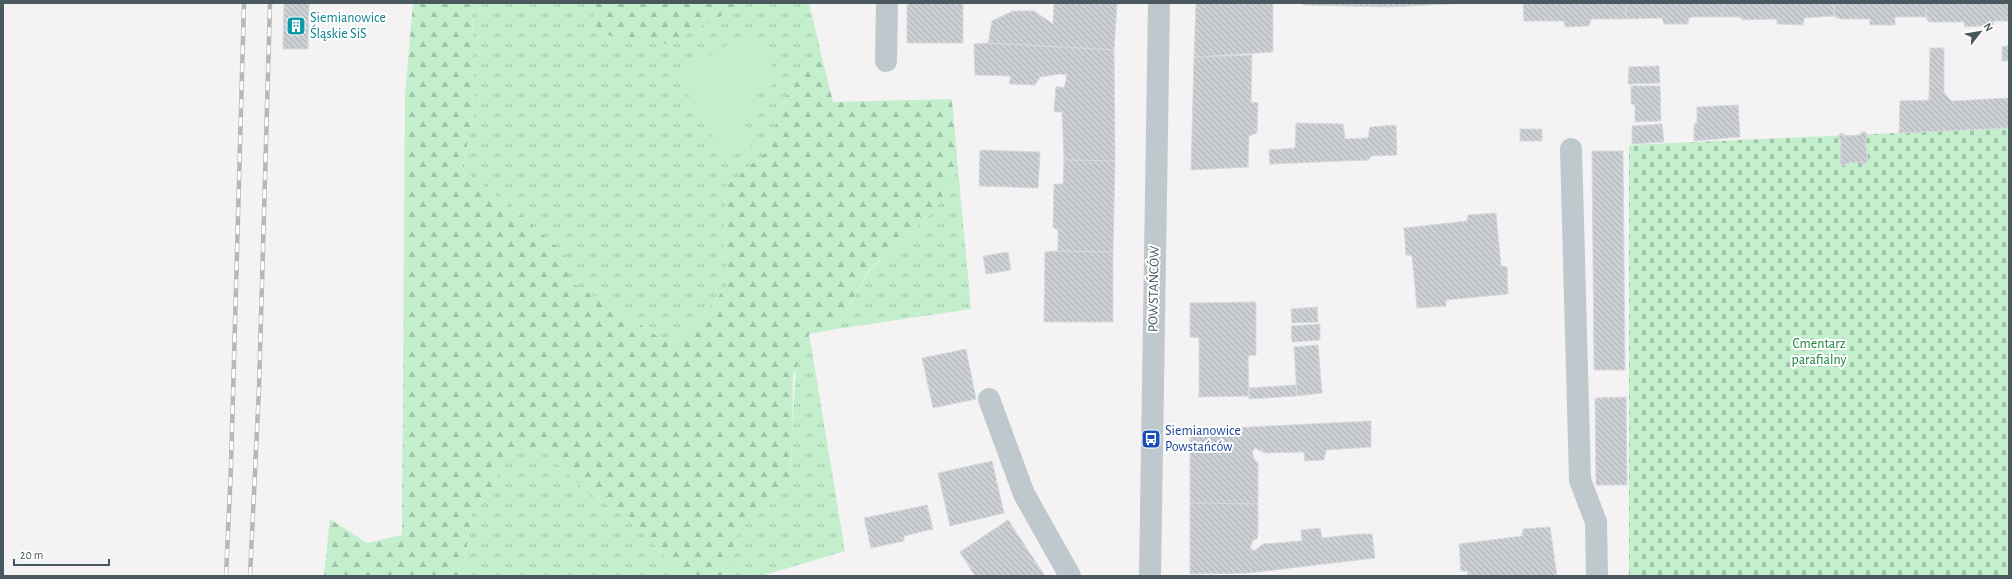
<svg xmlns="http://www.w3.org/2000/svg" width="2012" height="579" font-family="'Alegreya Sans',sans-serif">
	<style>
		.grass { fill: url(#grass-tufts) }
		.forest { fill: url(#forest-firs) }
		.cemetery { fill: url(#cemetery-stones) }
		.park { fill: #c3efcc }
		.building { fill: url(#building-back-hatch); stroke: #d6d9dd }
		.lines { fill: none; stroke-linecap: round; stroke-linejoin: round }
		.minor { stroke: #bec8cd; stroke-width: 22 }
		.rail-casing { stroke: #b4b8bc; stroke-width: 4.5 }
		.rail { stroke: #fff; stroke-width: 3; stroke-dasharray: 9; stroke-linecap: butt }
		.labels { text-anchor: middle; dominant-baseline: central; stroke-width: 4; stroke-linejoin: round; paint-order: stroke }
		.culture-label { font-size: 14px; fill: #0d838f; stroke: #fff; text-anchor: start }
		.street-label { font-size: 14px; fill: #4a585f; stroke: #fff }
		.park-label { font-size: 14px; fill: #1b7f3c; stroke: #fff }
		.transit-label { font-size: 14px; fill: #164399; stroke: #fff; text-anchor: start }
	</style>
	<defs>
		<pattern id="grass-tufts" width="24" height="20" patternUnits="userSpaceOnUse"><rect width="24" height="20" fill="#c3efcc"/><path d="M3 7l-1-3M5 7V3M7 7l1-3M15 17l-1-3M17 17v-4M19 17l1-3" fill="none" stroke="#a0c4a9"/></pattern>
		<pattern id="forest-firs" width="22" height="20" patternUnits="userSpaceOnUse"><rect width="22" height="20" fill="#c3efcc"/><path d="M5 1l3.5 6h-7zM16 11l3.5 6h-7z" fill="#a0c4a9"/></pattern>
		<pattern id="cemetery-stones" width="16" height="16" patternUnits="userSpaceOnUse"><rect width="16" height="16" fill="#c3efcc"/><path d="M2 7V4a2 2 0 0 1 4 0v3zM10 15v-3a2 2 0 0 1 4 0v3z" fill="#a0c4a9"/></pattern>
		<pattern id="building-back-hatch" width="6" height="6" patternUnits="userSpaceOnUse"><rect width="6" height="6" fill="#ccd0d4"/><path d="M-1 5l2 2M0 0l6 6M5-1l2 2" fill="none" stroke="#a8acaf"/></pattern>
	</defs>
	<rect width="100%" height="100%" fill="#f4f2f2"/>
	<g class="grass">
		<path d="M472 3H590L598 31 726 13 750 3H809L820 49 786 97 765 153 726 186 724 242 728 284 704 315 672 347 621 312 570 282 564 253 526 219 462 169 474 112Z"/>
		<path d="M958 169 971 309 836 329 870 270 909 235 936 208Z"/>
		<path d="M809 333 845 551 761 576H726L741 519 769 505 791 482 792 429 796 367Z"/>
		<path d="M540 447 586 491 639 526 681 576H462L473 508 493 485 505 456Z"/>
	</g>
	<g class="forest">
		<path d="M413 3H472L474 112 462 169 526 219 564 253 570 282 621 312 672 346 704 315 728 284 724 242 726 186 765 153 786 97 820 49 833 102 952 99 958 169 936 208 909 235 869 270 836 329 809 334 793 377 791 482 769 505 741 519 726 576H681L639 526 586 491 540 447 505 456 493 485 473 508 462 576H324L330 519 367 543 402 535 405 96Z"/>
		<path d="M590 3H750L726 13 670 44 619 39 598 31Z"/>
	</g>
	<path class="cemetery" d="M2009 128V576H1629V145Z"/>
	<path class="park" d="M752 31 780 80 756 94 763 106 742 119 756 143 727 160 677 75Z"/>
	<g class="building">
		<path d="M284 3H309L308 49H283Z"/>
		<path d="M907 3H971L963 4V43H907Z"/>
		<path d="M1054 3H1117L1114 50 988 43 992 21 1013 11H1034L1053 24Z"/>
		<path d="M1196 3H1273V52L1194 57Z"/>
		<path d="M1303 3H1389L1388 7 1303 5Z"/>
		<path d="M1389 3H1470L1388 7Z"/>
		<path d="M1523 3H1626V19H1591L1589 26 1565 27 1564 21H1524Z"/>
		<path d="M1626 3H1722L1723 17H1691L1689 18 1688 24H1664L1662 18 1626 19Z"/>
		<path d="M1722 3H1834V16L1804 18 1803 25 1777 24V19L1743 20 1739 17H1723Z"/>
		<path d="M1834 3H1926V17H1895V25H1870V19H1840L1834 16Z"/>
		<path d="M1926 3H2009V21H1994L1993 25 1965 27 1964 22H1929L1926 17Z"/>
		<path d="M988 43 1114 50 1115 161 1064 160 1062 112H1054L1056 86 1064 88 1067 75 1059 74 1040 77 1035 85 1009 84 1011 76 975 75 974 44Z"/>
		<path d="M2009 45V61H2002V47Z"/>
		<path d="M1930 48H1944V93L1952 101 2009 98V128L1899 133 1900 101 1929 100Z"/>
		<path d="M1252 55 1251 102 1258 103 1257 133 1249 136 1248 167 1191 170 1194 57Z"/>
		<path d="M1659 66 1660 83 1628 84 1629 67Z"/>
		<path d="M1631 86H1660L1661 121 1635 122V105L1631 104Z"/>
		<path d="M1738 105 1740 137 1694 141V124L1697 123V107Z"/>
		<path d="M1296 123 1343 124 1345 139 1368 138 1370 127 1396 125 1397 155 1371 156 1369 160 1270 164 1269 150 1295 148Z"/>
		<path d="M1662 124 1664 142 1632 144V126Z"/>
		<rect x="1520" y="129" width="22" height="12"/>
		<path d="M1864 131 1868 135 1865 139 1868 161 1864 165 1860 162 1848 163 1845 166 1840 164 1841 142 1838 137 1841 133 1846 136 1859 135Z"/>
		<path d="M980 150 1040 152 1038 188 979 186Z"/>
		<path d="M1592 151H1623L1625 370H1594Z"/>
		<path d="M1064 160 1115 161 1113 252 1058 251V230L1053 227 1054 184H1063Z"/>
		<path d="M1496 213 1501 266 1507 267 1508 294 1446 300V306L1417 308 1412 256 1406 255 1404 228 1467 221 1468 215Z"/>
		<path d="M1058 251 1113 252V322H1044L1045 252Z"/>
		<path d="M1008 252 1011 270 986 274 983 256Z"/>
		<path d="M1256 302V355L1248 356 1249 396 1199 397V338L1190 337V303Z"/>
		<path d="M1317 307 1318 322 1292 323 1291 309Z"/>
		<path d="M1320 324V340L1292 342 1291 326Z"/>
		<path d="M1318 345 1322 393 1297 396 1294 347Z"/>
		<path d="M966 349 976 399 933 408 922 358Z"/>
		<path d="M1296 385 1297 396 1249 399V388Z"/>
		<path d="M1626 397 1627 485H1596L1595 398Z"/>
		<path d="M1371 421V447L1326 450 1324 460 1305 461 1304 452 1265 453 1255 448 1252 452 1255 461 1258 462V504L1190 503V430Z"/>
		<path d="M992 461 1004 513 950 526 938 473Z"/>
		<path d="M1190 503 1258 504V534L1257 539 1253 540 1250 548 1254 551 1263 544 1302 541 1301 530 1320 528 1322 538 1358 534H1372L1375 558 1249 573 1190 574Z"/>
		<path d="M927 505 933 529 904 536V541L871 548 864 518Z"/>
		<path d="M1008 520 1045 576H975L960 552Z"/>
		<path d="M1550 527 1557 576H1468L1467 571H1461L1459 544 1522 536 1523 529Z"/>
	</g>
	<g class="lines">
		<g class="minor">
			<path d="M886 61 887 3"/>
			<path d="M1571 149 1580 480 1596 522 1597 576"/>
			<path d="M989 399 1024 494 1070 576"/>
			<path d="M1150 576 1159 3"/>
		</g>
		<g class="rail-casing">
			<g id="rail">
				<path d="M226 576 231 466 244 3"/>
				<path d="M250 576 259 388 270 3"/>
			</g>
		</g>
		<use href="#rail" class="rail"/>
	</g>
	<defs>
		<g id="building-square" transform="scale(1)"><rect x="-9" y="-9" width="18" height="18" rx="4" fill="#0f9aa8" stroke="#fff"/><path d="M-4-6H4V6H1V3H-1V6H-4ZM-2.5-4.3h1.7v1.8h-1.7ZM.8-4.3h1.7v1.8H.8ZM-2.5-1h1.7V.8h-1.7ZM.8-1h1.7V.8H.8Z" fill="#fff"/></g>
		<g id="bus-square" transform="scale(1)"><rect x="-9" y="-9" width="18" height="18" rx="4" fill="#1a4fb4" stroke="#fff"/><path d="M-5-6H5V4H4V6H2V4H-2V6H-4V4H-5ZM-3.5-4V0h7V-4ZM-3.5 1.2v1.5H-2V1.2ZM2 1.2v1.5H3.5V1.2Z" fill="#fff"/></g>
	</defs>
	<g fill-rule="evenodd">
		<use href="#building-square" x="296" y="26"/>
		<use href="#bus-square" x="1151" y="439"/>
	</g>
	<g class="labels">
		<g class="culture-label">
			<text x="310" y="18">Siemianowice<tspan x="310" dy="16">Śląskie SiS</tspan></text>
		</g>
		<g class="street-label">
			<text transform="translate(1154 289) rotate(-89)">POWSTAŃCÓW</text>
		</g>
		<g class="park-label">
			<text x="1819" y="344">Cmentarz<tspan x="1819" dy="16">parafialny</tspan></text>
		</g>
		<g class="transit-label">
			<text x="1165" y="431">Siemianowice<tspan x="1165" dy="16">Powstańców</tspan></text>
		</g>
	</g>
	<rect width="2012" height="579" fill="none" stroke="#4a585f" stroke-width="8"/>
	<g transform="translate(1980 32) rotate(59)" stroke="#ffffff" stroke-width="3" paint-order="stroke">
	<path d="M0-3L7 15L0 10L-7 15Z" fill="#4a585f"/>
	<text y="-6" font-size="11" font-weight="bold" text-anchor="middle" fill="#4a585f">N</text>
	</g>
	<path d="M14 559v6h95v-6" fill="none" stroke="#4a585f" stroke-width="2"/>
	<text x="20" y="559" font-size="12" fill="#4a585f" stroke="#ffffff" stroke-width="3" paint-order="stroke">20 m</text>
</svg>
